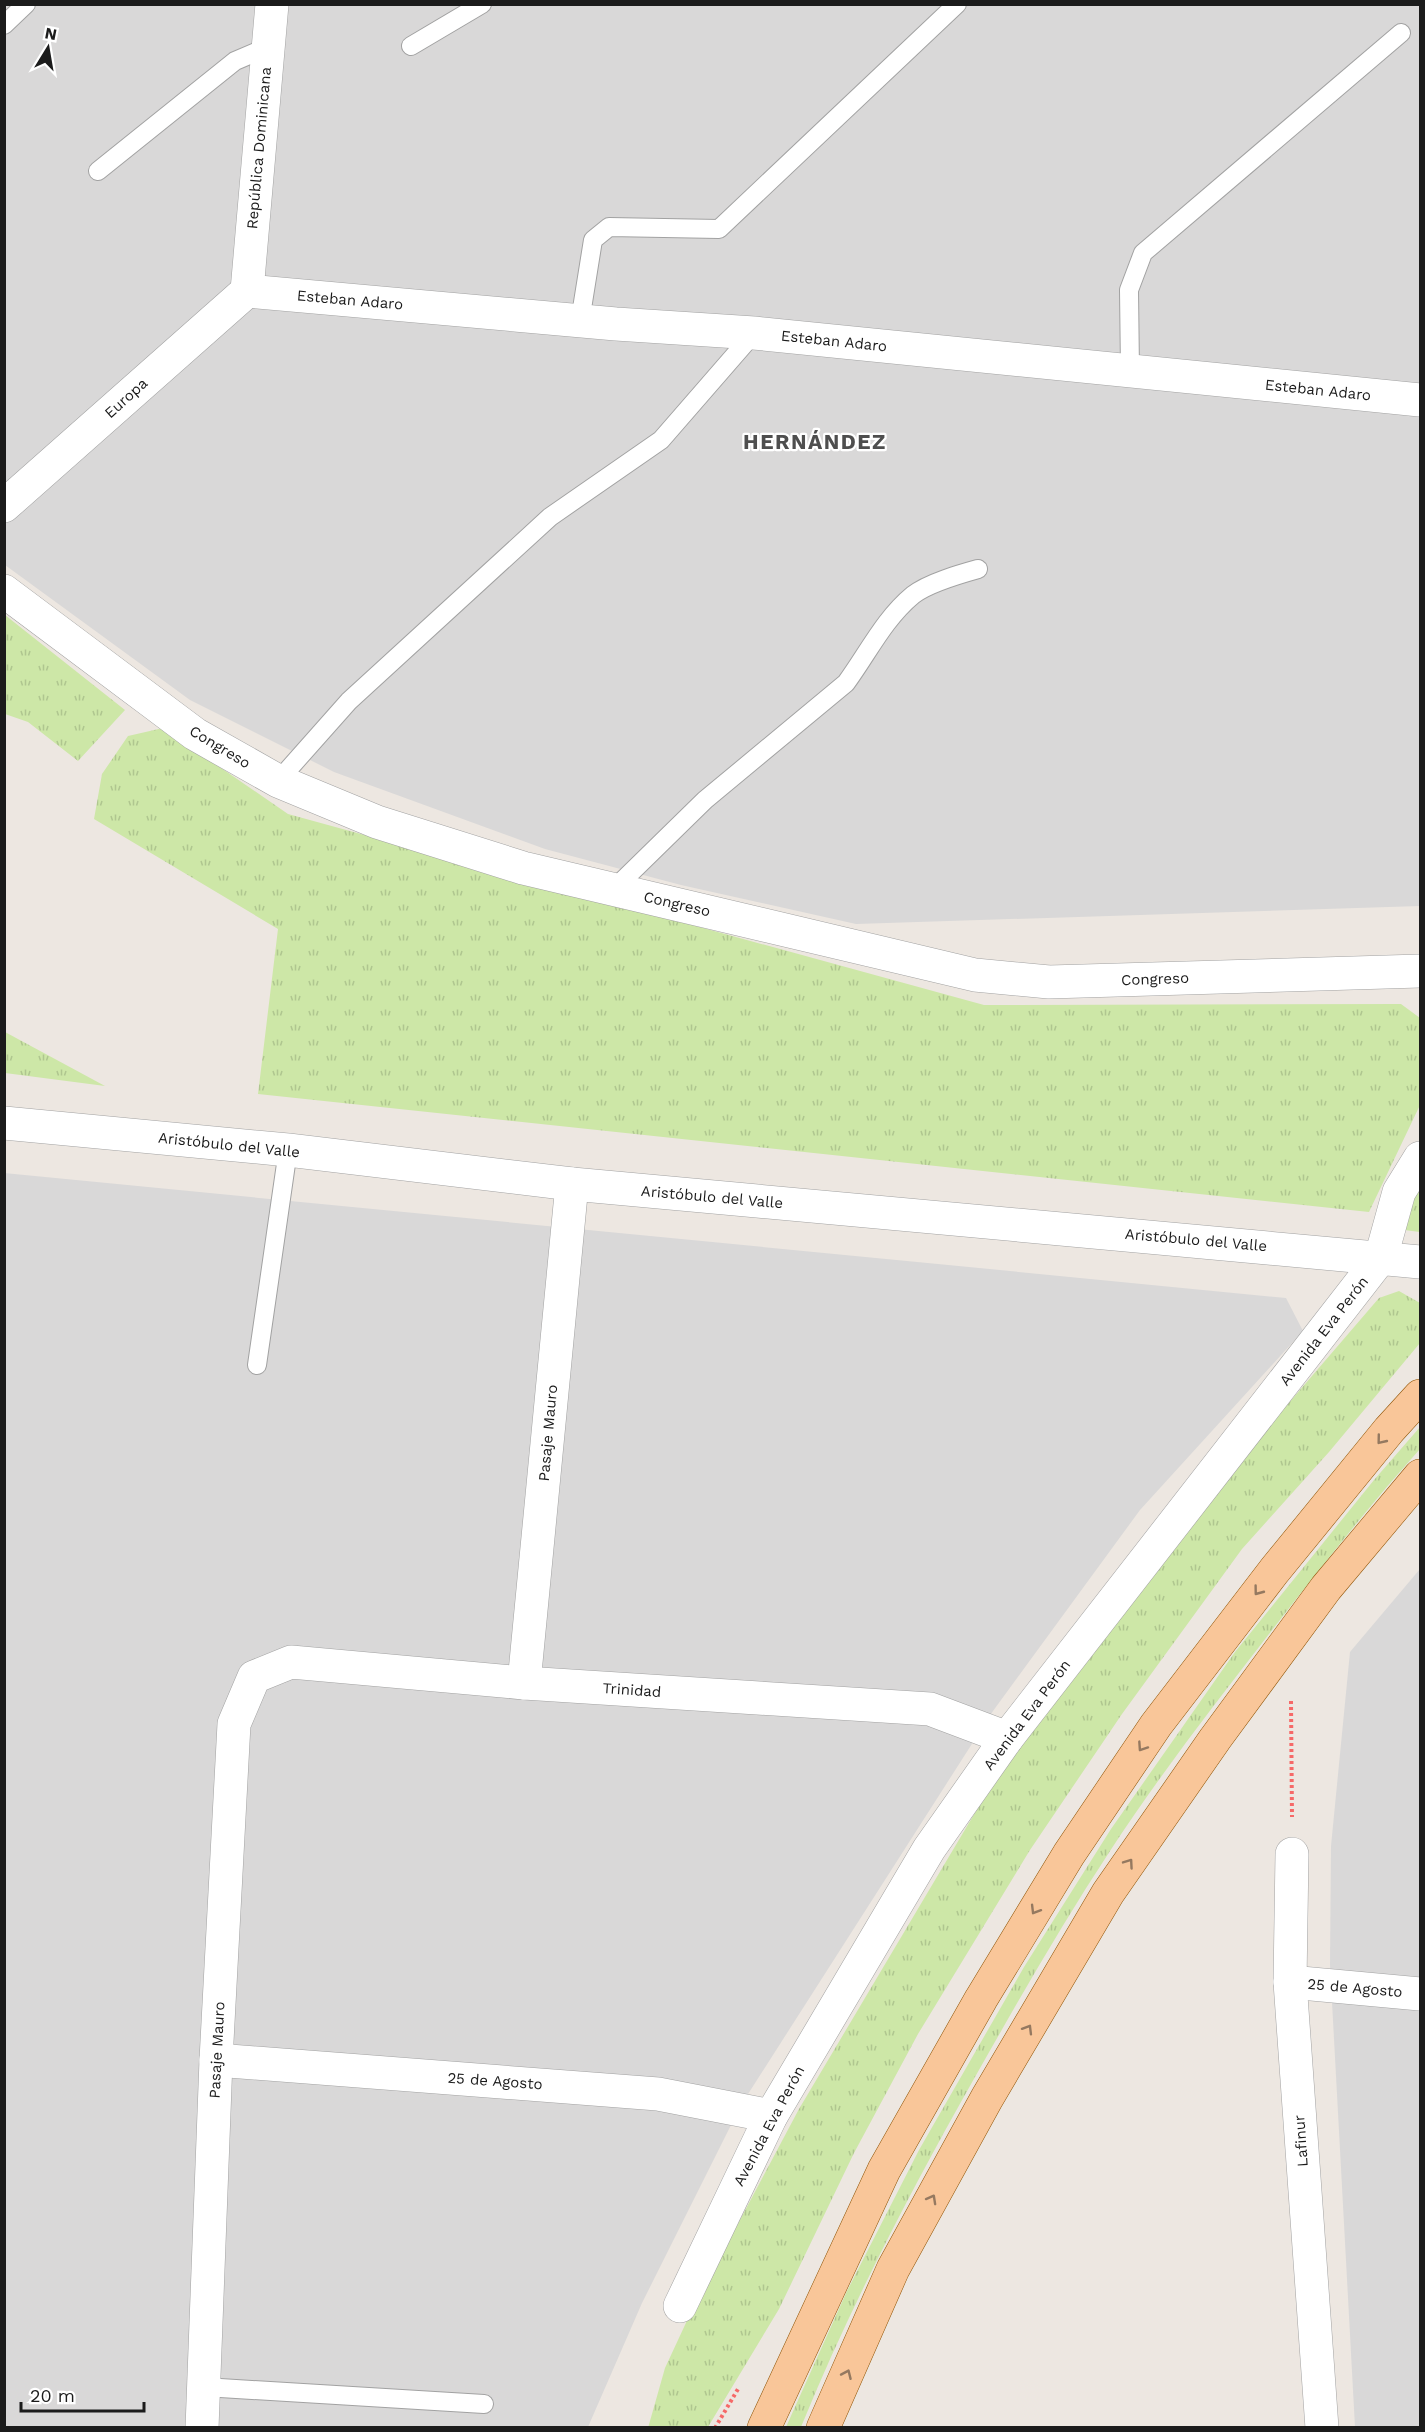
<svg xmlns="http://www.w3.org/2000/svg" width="1425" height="2432" font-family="'Work Sans',sans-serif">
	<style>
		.residential { fill: #d9d8d8 }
		.grass { fill: url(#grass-tufts) }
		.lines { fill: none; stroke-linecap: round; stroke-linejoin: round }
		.service-casing { stroke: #a2a2a2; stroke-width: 20 }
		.minor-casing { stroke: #a2a2a2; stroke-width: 34 }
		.tertiary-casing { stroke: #a2a2a2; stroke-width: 34 }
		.primary-casing { stroke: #8f5304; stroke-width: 34 }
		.path { stroke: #f66968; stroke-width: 4; stroke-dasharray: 3 3; stroke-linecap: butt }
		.service { stroke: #fff; stroke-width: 18 }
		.minor { stroke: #fff; stroke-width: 33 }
		.tertiary { stroke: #fff; stroke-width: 33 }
		.primary { stroke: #f9c699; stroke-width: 33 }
		.oneway { stroke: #957960 }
		.labels { text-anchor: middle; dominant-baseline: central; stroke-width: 4.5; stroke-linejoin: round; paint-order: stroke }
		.street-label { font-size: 15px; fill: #1b1b1b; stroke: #fff }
		.district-label { font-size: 21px; font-weight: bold; letter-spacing: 1.5px; fill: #4e4e4e; stroke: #fff }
	</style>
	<defs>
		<pattern id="grass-tufts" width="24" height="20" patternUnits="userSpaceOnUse" patternTransform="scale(1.5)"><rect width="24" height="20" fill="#cde7a7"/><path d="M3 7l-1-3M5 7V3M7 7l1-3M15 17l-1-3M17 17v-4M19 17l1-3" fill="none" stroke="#afc68f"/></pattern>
	</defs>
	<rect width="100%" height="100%" fill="#ede7e1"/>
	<g class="residential">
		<path d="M4 5H1420V906L856 924 681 885 545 849 334 772 190 700 5 565Z"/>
		<path d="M4 1173 1286 1298 1303 1331 1140 1510 993 1711 741 2105 642 2303 588 2427H5Z"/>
		<path d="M1420 1569V2427H1355L1330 1965 1331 1846 1350 1652Z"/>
	</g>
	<g class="grass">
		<path d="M5 615 125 710 78 761 28 722 5 714Z"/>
		<path d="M163 728 288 814 984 1005 1401 1004 1420 1018V1105L1369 1212 258 1094 278 929 94 819 102 774 128 736Z"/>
		<path d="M5 1032 105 1086 5 1073Z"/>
		<path d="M1420 1188V1232L1404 1230 1408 1206Z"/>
		<path d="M1399 1291 1420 1303V1343L1329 1452 1242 1549 1122 1714 1030 1850 918 2034 854 2153 779 2309 708 2427 648 2428 665 2368 691 2312 799 2109 1001 1769 1275 1419 1379 1298Z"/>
		<path d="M1420 1427V1449C1367 1508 1318 1571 1269 1634 1214 1705 1159 1776 1110 1851 1062 1924 1018 2001 975 2077 911 2190 850 2307 801 2427H786L847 2291 919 2150 1024 1967 1111 1829 1235 1652 1374 1480Z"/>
	</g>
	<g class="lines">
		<g class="service-casing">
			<g id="service">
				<path d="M4 25 26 4"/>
				<path d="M411 46 482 4"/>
				<path d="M98 171 235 61 268 47"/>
				<path d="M580 321 593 240 609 227 719 229 957 4"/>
				<path d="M1130 371 1129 290 1143 253 1401 33"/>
				<path d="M278 781 349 701 550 517 661 440 754 333"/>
				<path d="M613 890 705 800 846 683C868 653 884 619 913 595 928 583 960 574 978 569"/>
				<path d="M257 1365 288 1150"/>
				<path d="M204 2387 484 2404"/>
			</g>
		</g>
		<g class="minor-casing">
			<g id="minor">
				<path d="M247 291 616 324 754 333 1420 400"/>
				<path d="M247 291 272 4"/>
				<path d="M4 506 247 291"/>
				<path d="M4 591 195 734 278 781 377 822 523 868 975 975 1049 982 1420 971"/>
				<path d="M524 1683 572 1184"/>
				<path d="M1292 1854 1290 1982 1322 2428"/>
				<path d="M1290 1982 1420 1994"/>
				<path d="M216 2060 658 2094 771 2116"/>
				<path d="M680 2306 771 2116 929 1849 1007 1738 1381 1257 1399 1192 1420 1158"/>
				<path d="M202 2428 216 2060 234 1724 254 1677 291 1662 524 1683 930 1709 1007 1738"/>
			</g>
		</g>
		<g class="tertiary-casing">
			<path id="tertiary" d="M4 1123 288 1150 572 1184 1420 1262"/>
		</g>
		<g class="primary-casing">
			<g id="primary">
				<path d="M764 2428 884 2170 981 1999 1069 1854 1156 1725 1274 1571 1389 1430 1420 1396"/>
				<path d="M823 2428 893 2269 987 2098 1108 1893 1215 1739 1326 1588 1420 1476"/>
			</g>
		</g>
		<g class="path">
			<path d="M1291 1701 1292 1817"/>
			<path d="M715 2428 738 2389"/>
		</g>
		<use href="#service" class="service"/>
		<use href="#minor" class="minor"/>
		<use href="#tertiary" class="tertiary"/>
		<use href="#primary" class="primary"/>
	</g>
	<defs><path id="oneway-chevron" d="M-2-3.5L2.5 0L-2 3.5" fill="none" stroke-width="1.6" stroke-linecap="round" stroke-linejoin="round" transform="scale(1.5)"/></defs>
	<g class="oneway">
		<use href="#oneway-chevron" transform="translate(1381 1440) rotate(129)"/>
		<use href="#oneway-chevron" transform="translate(1258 1591) rotate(127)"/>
		<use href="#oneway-chevron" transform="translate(1142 1747) rotate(124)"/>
		<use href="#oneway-chevron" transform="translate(1129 1863) rotate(-55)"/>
		<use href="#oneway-chevron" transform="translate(1035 1910) rotate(121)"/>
		<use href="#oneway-chevron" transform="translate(1028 2029) rotate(-59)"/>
		<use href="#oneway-chevron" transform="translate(932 2199) rotate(-61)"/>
		<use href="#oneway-chevron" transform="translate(847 2374) rotate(-66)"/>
	</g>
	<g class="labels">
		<g class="street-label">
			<text transform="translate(259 148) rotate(-85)">República Dominicana</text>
			<text transform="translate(350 300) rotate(5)">Esteban Adaro</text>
			<text transform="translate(834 341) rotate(6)">Esteban Adaro</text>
			<text transform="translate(1318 390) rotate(6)">Esteban Adaro</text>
			<text transform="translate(126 398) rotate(-42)">Europa</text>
			<text transform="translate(220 747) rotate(31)">Congreso</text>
			<text transform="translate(677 904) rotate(13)">Congreso</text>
			<text transform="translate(1155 979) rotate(-2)">Congreso</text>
			<text transform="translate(229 1145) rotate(6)">Aristóbulo del Valle</text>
			<text transform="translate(712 1197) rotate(5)">Aristóbulo del Valle</text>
			<text transform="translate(1196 1240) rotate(5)">Aristóbulo del Valle</text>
			<text transform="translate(1324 1331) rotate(-52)">Avenida Eva Perón</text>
			<text transform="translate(548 1433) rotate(-85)">Pasaje Mauro</text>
			<text transform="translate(632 1690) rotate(4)">Trinidad</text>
			<text transform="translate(1027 1715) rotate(-53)">Avenida Eva Perón</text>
			<text transform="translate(1355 1988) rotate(5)">25 de Agosto</text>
			<text transform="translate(217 2050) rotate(-87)">Pasaje Mauro</text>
			<text transform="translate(495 2081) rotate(4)">25 de Agosto</text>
			<text transform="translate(769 2126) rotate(-62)">Avenida Eva Perón</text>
			<text transform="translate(1301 2141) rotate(-94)">Lafinur</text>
		</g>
		<g class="district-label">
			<text x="815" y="441">HERNÁNDEZ</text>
		</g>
	</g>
	<rect width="1425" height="2432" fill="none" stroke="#1b1b1b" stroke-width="12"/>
	<g transform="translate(48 48) rotate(11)" stroke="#ffffff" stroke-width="4.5" paint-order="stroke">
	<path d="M0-4.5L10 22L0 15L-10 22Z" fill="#1b1b1b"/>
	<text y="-9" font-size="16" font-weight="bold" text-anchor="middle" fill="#1b1b1b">N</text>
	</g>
	<path d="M21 2402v9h123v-9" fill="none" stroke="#1b1b1b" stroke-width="3"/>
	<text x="30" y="2402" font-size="18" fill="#1b1b1b" stroke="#ffffff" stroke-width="4.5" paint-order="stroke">20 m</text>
</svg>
